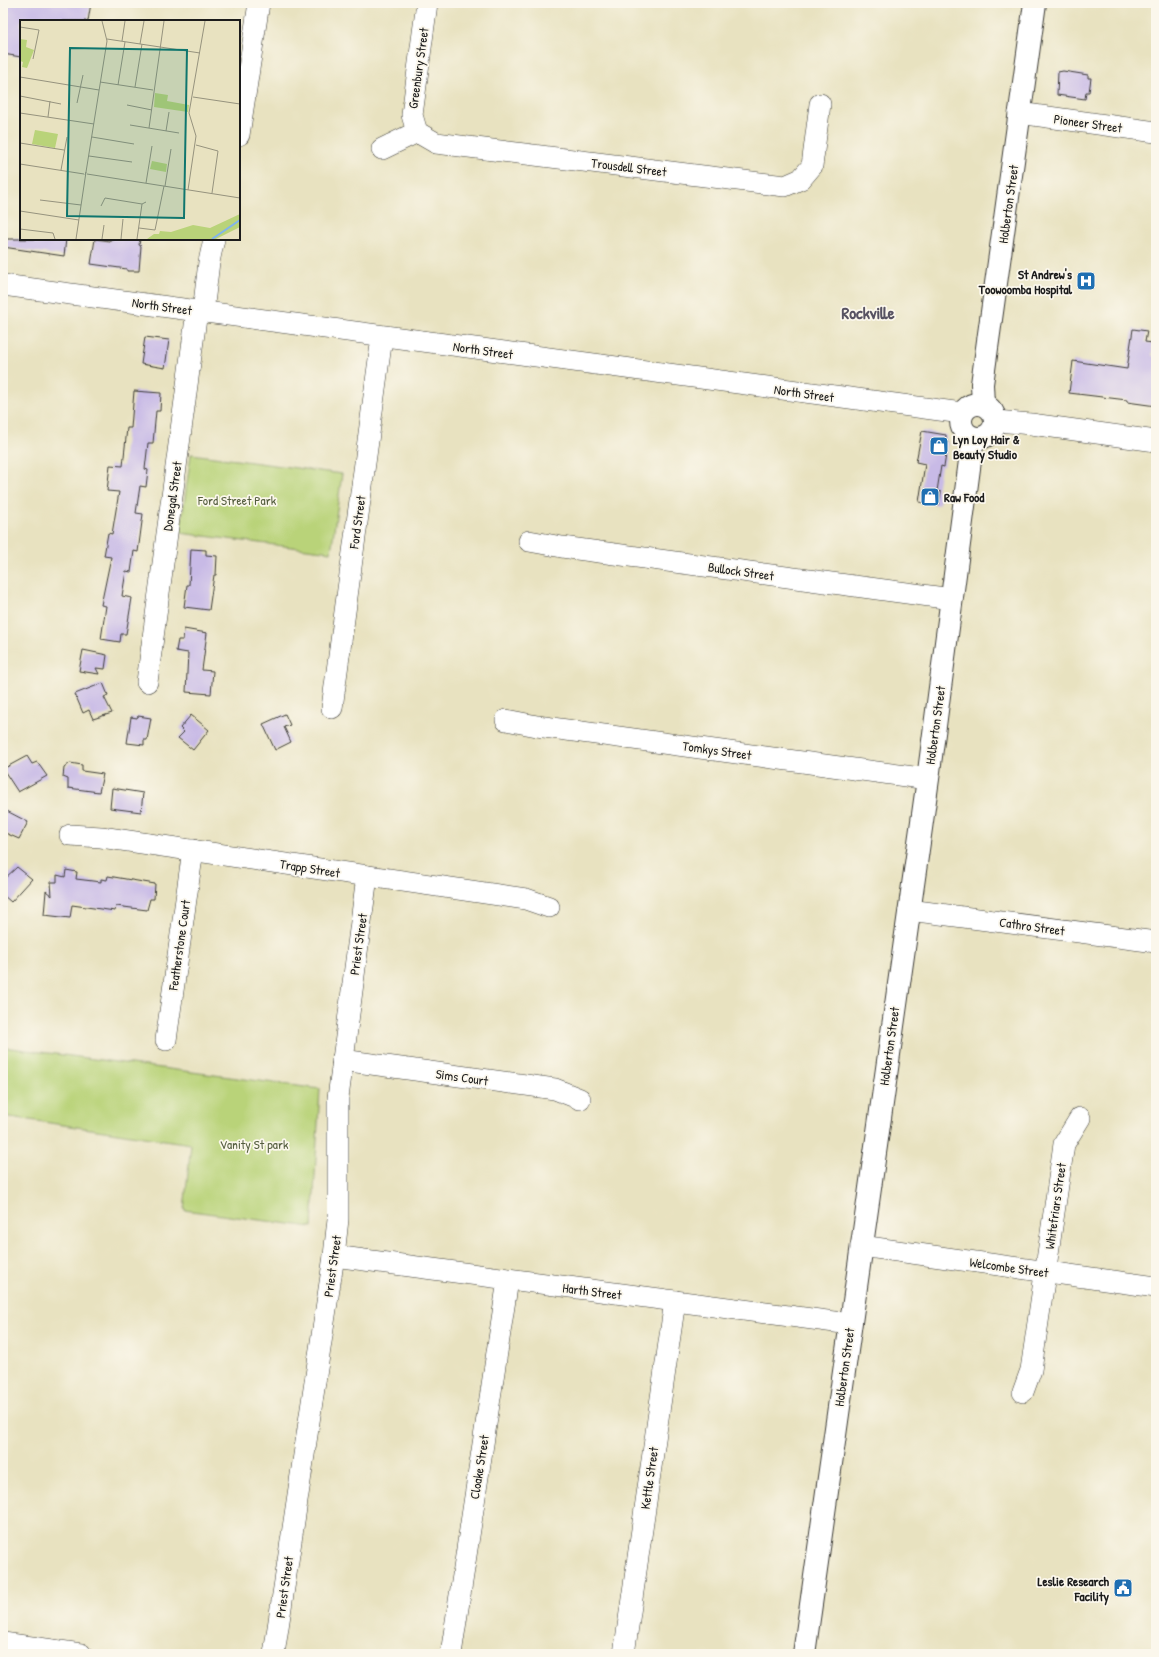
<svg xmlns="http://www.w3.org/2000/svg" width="1159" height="1657" font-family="'Patrick Hand',sans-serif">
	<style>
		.green { fill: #b9d379; stroke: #6a784a }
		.building { fill: #c8bae6 }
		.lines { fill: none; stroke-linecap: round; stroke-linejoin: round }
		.minor-casing { stroke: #3b3a35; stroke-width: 22 }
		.major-casing { stroke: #3b3a35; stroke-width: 24 }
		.minor { stroke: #fff; stroke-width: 21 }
		.major { stroke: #fff; stroke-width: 22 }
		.labels { text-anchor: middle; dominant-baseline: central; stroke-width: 3.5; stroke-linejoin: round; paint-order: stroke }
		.street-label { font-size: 13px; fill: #1c1c1c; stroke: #fbf7ec }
		.poi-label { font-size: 13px; font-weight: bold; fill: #1c1c1c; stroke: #fbf7ec; text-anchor: end }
		.park-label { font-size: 13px; fill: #535c3d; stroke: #fbf7ec }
		.district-label { font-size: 17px; font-weight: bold; fill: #585363; stroke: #fbf7ec }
		.inset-river { fill: none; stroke: #81b4ee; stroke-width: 2 }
		.inset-road { fill: none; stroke: #96937e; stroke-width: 1 }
		.view { fill: #0f766e; fill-opacity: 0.15; stroke: #0f766e; stroke-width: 2 }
		.inset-edge { fill: none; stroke: #1c1c1c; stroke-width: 2 }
	</style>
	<rect width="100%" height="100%" fill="#fbf7ec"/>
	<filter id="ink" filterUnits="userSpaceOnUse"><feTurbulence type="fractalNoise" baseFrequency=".025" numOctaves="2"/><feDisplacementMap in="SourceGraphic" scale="8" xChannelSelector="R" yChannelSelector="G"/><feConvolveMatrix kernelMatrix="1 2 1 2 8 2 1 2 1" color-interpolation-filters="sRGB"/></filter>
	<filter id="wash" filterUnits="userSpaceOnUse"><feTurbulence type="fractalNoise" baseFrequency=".012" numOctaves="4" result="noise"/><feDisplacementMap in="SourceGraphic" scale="16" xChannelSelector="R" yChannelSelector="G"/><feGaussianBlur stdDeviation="0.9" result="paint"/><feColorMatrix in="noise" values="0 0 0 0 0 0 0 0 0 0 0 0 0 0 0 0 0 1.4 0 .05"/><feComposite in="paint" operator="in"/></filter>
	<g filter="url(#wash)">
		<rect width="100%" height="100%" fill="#e8e2c0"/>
		<g class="green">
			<path d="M191 454 342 474 331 552 180 533Z"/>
			<path d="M3 1047 320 1089 312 1227 184 1210 191 1144 3 1116Z"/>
		</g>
		<g id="blocks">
			<g class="building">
				<path d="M3 3H91L88 21H21V57L3 54Z"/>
				<path d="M1063 71 1088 75V78H1091L1089 92H1086L1085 99 1057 95 1058 72Z"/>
				<path d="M3 239H66L64 256 3 247Z"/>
				<path d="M95 239 110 241V239H140L139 245 141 246 139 271H127V269L91 264Z"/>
				<path d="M1133 329 1147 331 1145 342 1153 343 1152 356H1156V406L1127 402V400L1069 393 1073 361 1127 369Z"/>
				<path d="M145 337 169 340 165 368 141 364Z"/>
				<path d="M134 391 161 393 160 411H156L153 443H148L145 469 148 470 146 487 140 486 136 513 143 514 138 552 134 551 131 572 126 571 122 596 132 598 126 634H121L120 642 101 639 106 606 101 605 111 557 104 556 108 533 112 534 119 492 107 491 110 465 123 466 127 428H131Z"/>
				<path d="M922 431 946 435V442H948L944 467 941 466 937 491 941 492 939 505 919 502 925 464 916 462Z"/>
				<path d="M191 549 206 550V555L217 556 216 575H214L209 610 184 607 187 585H189Z"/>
				<path d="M184 629 207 633 202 670 213 671 211 694 186 692 188 653 176 651 178 640H183Z"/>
				<path d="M83 650 107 655 105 669 96 668 99 674 79 671Z"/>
				<path d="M103 683 108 695 104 697 112 713 93 719 89 710 83 713 75 694Z"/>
				<path d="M285 714 290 725 284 727 291 742 275 750 263 724Z"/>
				<path d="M191 715 209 730 193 750 178 738 184 732 180 728Z"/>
				<path d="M138 716 151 718 147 740H144V745L127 743 131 717 137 718Z"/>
				<path d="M27 756 32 764 37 762 47 776 18 792 3 769Z"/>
				<path d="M70 763 82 765V771L103 774 99 792 68 788V779L63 777 64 768Z"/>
				<path d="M112 788 143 793 141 812 110 808Z"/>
				<path d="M3 809 28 822 19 839 3 832Z"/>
				<path d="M17 867 32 879 11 902 3 895V880Z"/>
				<path d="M66 870 77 872 76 879 101 882V879L107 880 108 876 155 884 154 899H150L147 910 116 906 115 911 72 905 70 918 44 915 46 891 52 896 51 882H57V875L65 877Z"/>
			</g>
		</g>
	</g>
	<g filter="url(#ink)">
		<use href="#blocks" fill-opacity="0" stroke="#3b3a35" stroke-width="1"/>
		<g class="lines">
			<g class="minor-casing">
				<g id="minor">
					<path d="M1019 113 1156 132"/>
					<path d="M417 132 436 143 785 186 801 179 812 166 820 104"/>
					<path d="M417 132 412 115 427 3"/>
					<path d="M239 135 259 3"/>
					<path d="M382 149 417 132"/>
					<path d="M3 285 962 413"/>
					<path d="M203 312 209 262 214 239"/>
					<path d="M996 421 1031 424 1156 441"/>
					<path d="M529 541 562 547 952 599"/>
					<path d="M147 682 197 311"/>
					<path d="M332 708 382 337"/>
					<path d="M506 720 537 726 928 779"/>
					<path d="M70 835 101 837 526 899 549 907"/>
					<path d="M909 910 1156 942"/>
					<path d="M166 1040 193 850"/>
					<path d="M342 1060 555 1089 580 1099"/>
					<path d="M861 1246 1156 1287"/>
					<path d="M334 1256 850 1324"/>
					<path d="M1023 1392 1031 1370 1064 1144 1080 1118"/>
					<path d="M3 1643 81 1654"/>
					<path d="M274 1654 334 1256 338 1219V1098L367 876"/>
					<path d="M451 1654 508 1280"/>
					<path d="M624 1654 675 1301"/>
				</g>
			</g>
			<g class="major-casing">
				<g id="major">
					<circle cx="978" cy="421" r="17"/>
					<path d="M983 404 982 384 1035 3"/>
					<path d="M804 1654 928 779 973 438"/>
				</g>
			</g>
			<use href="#minor" class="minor"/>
			<use href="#major" class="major"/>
		</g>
	</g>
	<defs>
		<g id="hospital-square" transform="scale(1)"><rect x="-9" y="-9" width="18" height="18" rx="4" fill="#1f6fb2" stroke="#fbf7ec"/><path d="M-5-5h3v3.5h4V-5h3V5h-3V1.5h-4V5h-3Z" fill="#fff"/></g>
		<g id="shop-square" transform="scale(1)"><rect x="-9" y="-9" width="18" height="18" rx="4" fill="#1f6fb2" stroke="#fbf7ec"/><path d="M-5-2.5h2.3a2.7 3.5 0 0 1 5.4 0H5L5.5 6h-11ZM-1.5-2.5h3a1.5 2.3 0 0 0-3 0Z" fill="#fff"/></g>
		<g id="civic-square" transform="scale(1)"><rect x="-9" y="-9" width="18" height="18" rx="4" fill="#1f6fb2" stroke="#fbf7ec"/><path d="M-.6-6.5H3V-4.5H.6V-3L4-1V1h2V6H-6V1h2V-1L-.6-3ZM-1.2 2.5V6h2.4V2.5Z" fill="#fff"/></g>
	</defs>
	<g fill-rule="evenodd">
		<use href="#hospital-square" x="1086" y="281"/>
		<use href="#shop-square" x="939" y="446"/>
		<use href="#shop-square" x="930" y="497"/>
		<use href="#civic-square" x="1123" y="1588"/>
	</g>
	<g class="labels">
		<g class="street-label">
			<text transform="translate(418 68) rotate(-82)">Greenbury Street</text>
			<text transform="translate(1088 123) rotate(8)">Pioneer Street</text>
			<text transform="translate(629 167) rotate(7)">Trousdell Street</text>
			<text transform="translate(1008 204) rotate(-82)">Holberton Street</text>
			<text transform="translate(162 306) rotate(8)">North Street</text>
			<text transform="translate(483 350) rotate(8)">North Street</text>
			<text transform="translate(804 393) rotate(8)">North Street</text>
			<text transform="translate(172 496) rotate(-82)">Donegal Street</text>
			<text transform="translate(357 522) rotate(-82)">Ford Street</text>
			<text transform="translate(741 571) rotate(8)">Bullock Street</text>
			<text transform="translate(935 725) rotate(-82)">Holberton Street</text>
			<text transform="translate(717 750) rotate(8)">Tomkys Street</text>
			<text transform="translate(310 868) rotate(9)">Trapp Street</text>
			<text transform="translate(1032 926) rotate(8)">Cathro Street</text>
			<text transform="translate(358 944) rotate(-82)">Priest Street</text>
			<text transform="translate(179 945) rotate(-82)">Featherstone Court</text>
			<text transform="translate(889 1046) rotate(-82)">Holberton Street</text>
			<text transform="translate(462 1077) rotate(8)">Sims Court</text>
			<text transform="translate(1055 1206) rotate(-82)">Whitefriars Street</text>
			<text transform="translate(332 1266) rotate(-82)">Priest Street</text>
			<text transform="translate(1009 1267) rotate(8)">Welcombe Street</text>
			<text transform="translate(592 1291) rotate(7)">Harth Street</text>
			<text transform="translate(844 1367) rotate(-82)">Holberton Street</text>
			<text transform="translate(479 1467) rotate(-81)">Cloake Street</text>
			<text transform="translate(649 1478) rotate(-82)">Kettle Street</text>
			<text transform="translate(284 1587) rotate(-82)">Priest Street</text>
		</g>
		<g class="poi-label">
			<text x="1072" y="274">St Andrew's<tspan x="1072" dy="15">Toowoomba Hospital</tspan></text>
			<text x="953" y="439" text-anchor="start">Lyn Loy Hair &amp;<tspan x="953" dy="15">Beauty Studio</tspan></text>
			<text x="944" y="497" text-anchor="start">Raw Food</text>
			<text x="1109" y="1581">Leslie Research<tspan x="1109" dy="15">Facility</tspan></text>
		</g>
		<g class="park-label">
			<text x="237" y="500">Ford Street Park</text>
			<text x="254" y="1144">Vanity St park</text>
		</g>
		<g class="district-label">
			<text x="868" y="312">Rockville</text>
		</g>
	</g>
	<g transform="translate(20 20)">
		<rect width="220" height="220" fill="#e8e2c0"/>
		<path d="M0 19 7 20 6 27 14 30 7 48 2 47 3 42 0 41ZM135 73 148 75 147 81 169 85 168 92 134 87ZM15 110 38 114 35 128 12 124ZM132 141 147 144 146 152 130 149ZM220 194V207L196 219H127L134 214H139L140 211 151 212 173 205 190 208Z" fill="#b9d379"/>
		<path class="inset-river" d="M192 219 220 200"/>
		<path class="inset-road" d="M0 7 19 10 13 39M87 19 180 33M102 21 105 1M120 24 124 1M0 57 79 70M80 62 133 70M98 65 105 22M115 67 122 24M0 76 41 84M173 77 220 84M57 83 63 55M107 85 132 90M0 93 74 104M28 97 30 81M110 105 159 113M129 108 144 1M146 111 149 92M72 117 114 124M0 123 44 130M176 125 198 131 192 173M69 136 112 142M0 144 64 154M41 150 47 117M66 152 87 21 82 1M67 154 220 178M126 163 132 126M145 166 151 129M168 170 176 116 169 93 185 1M20 180 61 185M81 186 85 178 122 184 126 182M0 191 59 200M119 208 135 210 144 166M0 209 33 213 35 219M56 219 66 152 65 155M82 219 84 205M101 219 103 199M117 219 122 184"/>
		<path class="view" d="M50 28 167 30 164 198 47 196Z"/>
		<rect width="220" height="220" class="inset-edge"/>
	</g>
	<rect width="1159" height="1657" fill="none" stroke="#fbf7ec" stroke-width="16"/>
</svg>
